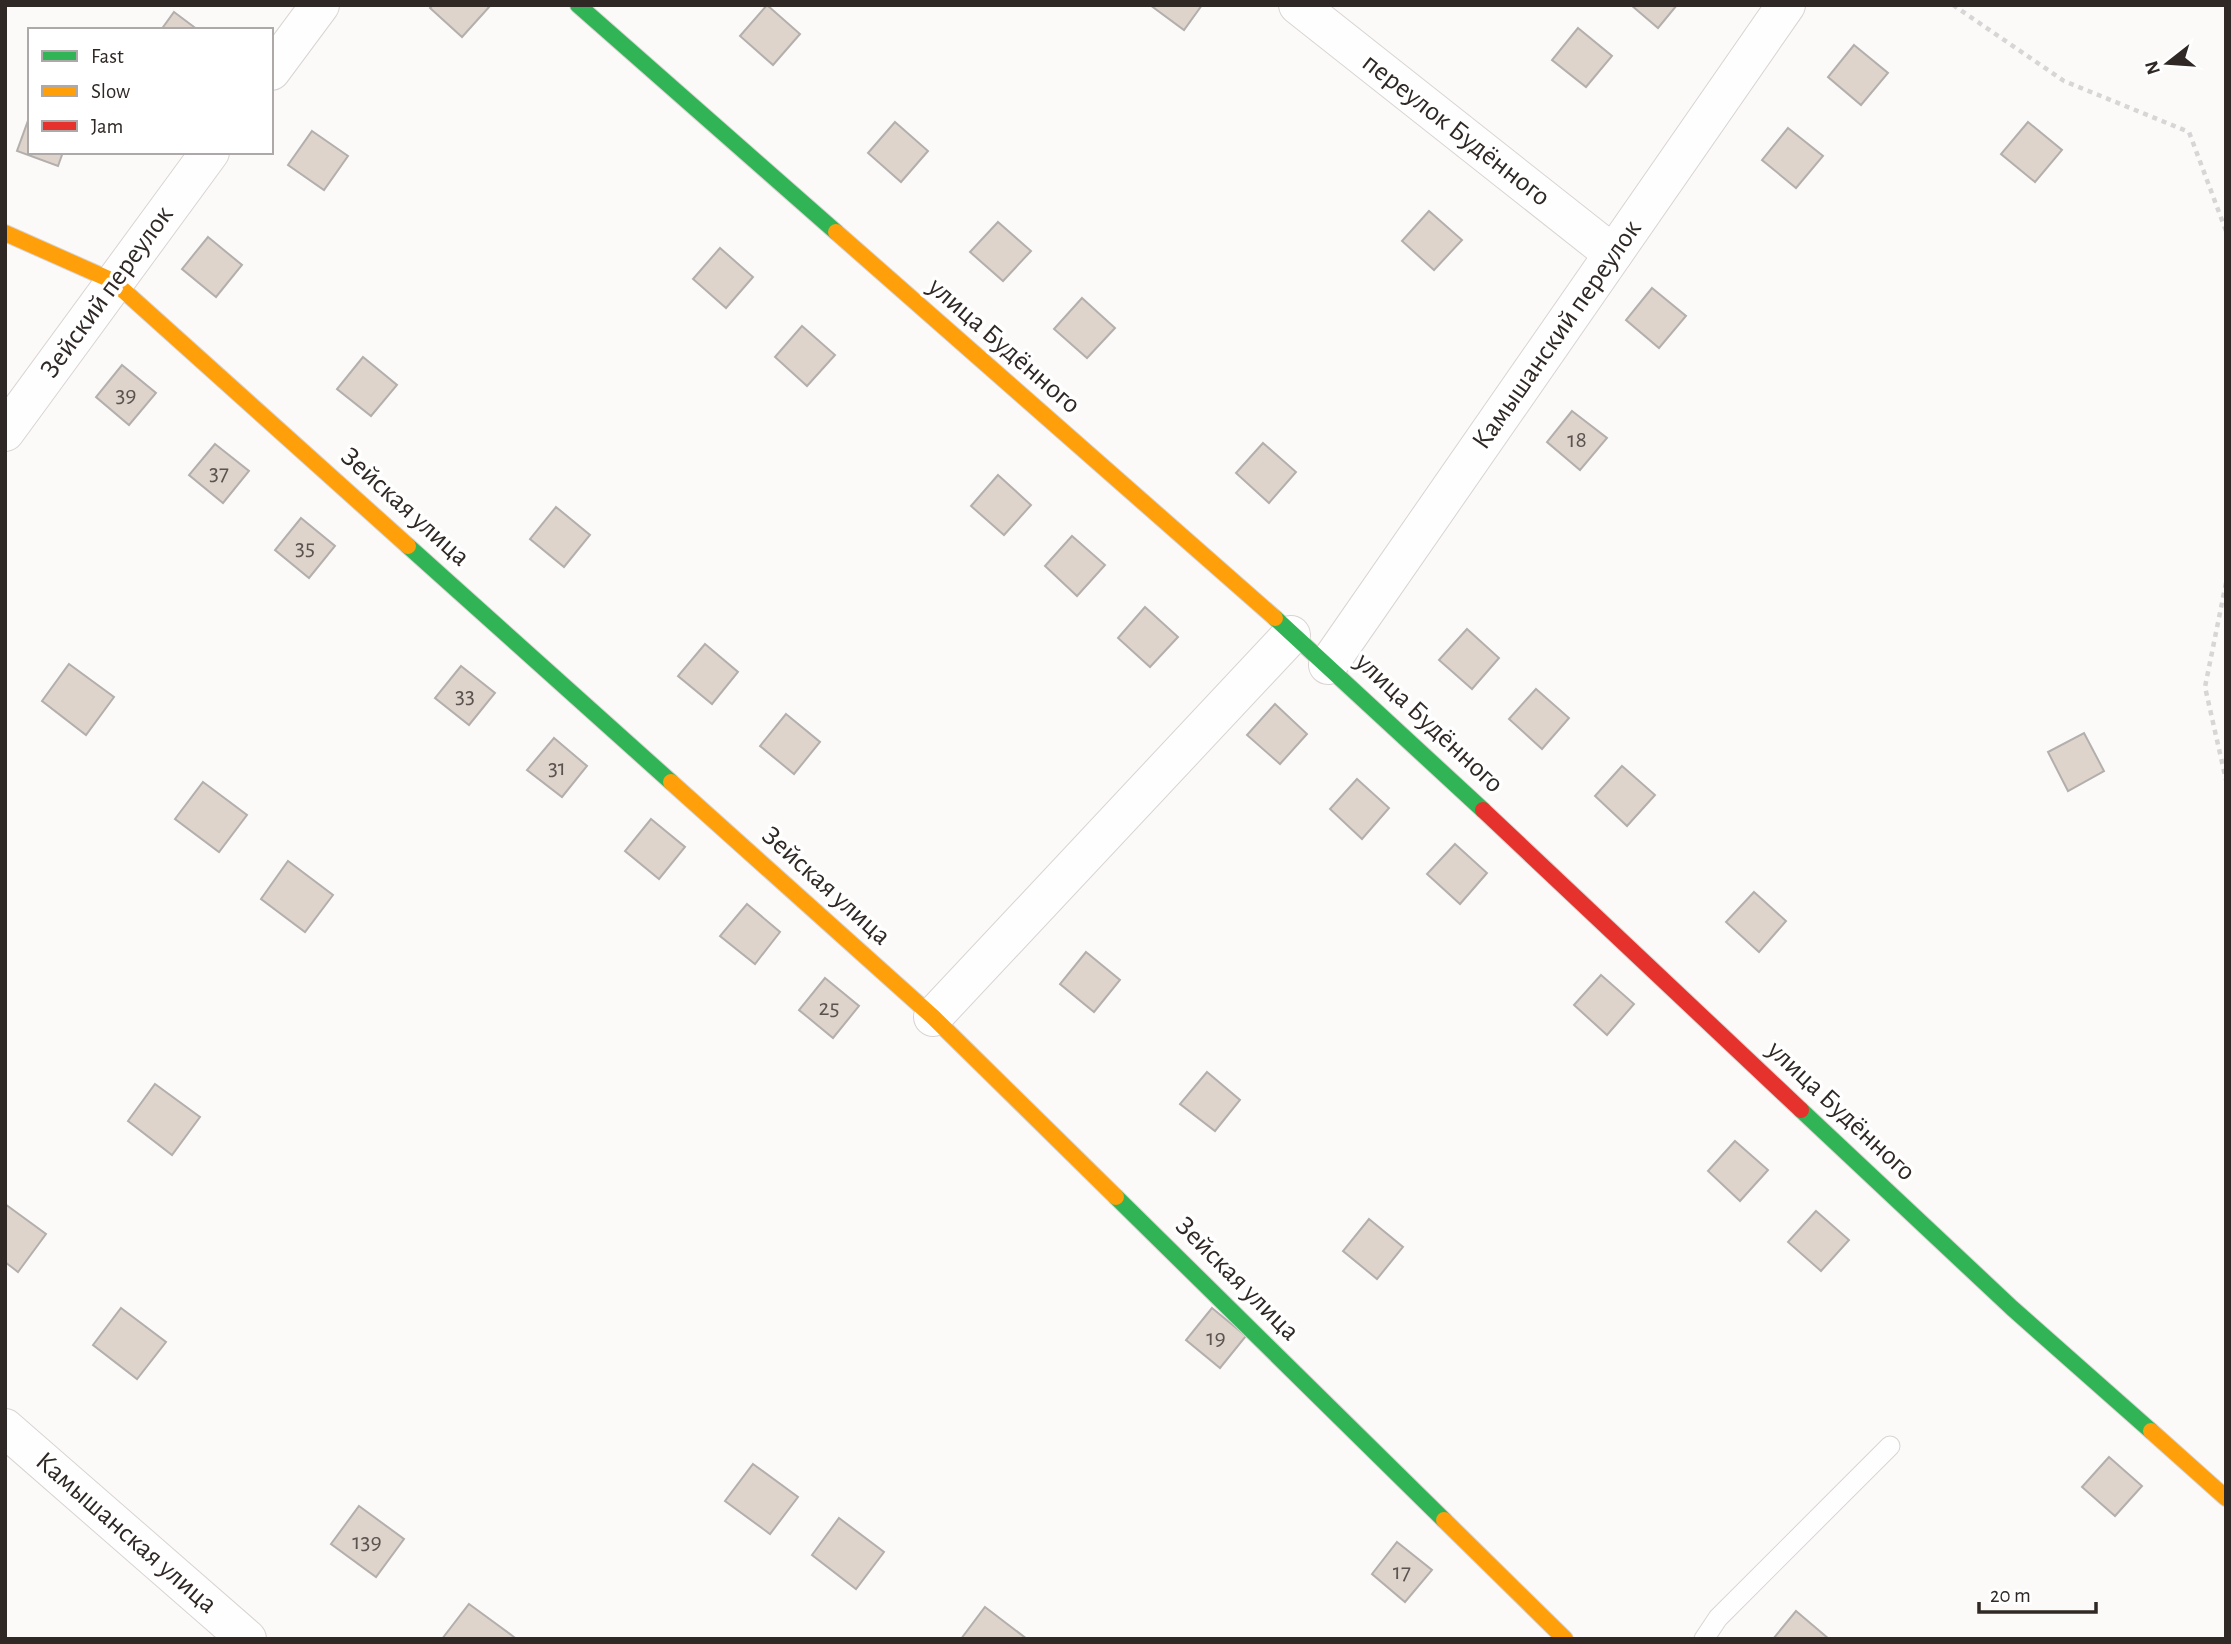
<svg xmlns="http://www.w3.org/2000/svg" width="2231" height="1644" font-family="'Alegreya Sans',sans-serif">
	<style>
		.building { fill: #ded4cc; stroke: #b2afac; stroke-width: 2 }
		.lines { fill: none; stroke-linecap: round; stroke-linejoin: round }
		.lane-casing { stroke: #d8d4d2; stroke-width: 21 }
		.street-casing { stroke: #d8d4d2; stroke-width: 40 }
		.fast-casing { stroke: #d8d4d2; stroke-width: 18 }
		.slow-casing { stroke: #d8d4d2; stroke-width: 18 }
		.jam-casing { stroke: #d8d4d2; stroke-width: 18 }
		.path { stroke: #d7d5d5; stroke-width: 4.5; stroke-dasharray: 5 5; stroke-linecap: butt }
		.lane { stroke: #fffefe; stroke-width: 19 }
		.street { stroke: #fffefe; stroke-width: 38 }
		.fast { stroke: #30b455; stroke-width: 16 }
		.slow { stroke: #ff9f0a; stroke-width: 16 }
		.jam { stroke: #e5322d; stroke-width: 16 }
		.labels { text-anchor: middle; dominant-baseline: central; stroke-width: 7; stroke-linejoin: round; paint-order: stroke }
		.number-label { font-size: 24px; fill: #5b534f }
		.street-label { font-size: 28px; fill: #2f2825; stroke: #fff }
	</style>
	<rect width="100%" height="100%" fill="#fcfaf9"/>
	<g class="building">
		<path d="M433 5H489L490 6 462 37 430 8Z"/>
		<path d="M767 5 800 34 773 65 740 36Z"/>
		<path d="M1150 5H1202L1184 30Z"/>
		<path d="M1631 5H1677L1658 28Z"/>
		<path d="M174 12 198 30H161Z"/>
		<path d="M1578 28 1612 56 1586 87 1552 60Z"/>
		<path d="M1854 45 1888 73 1861 105 1828 77Z"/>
		<path d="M30 115V152H63L58 166 17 151Z"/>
		<path d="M895 122 928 151 901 182 868 153Z"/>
		<path d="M2028 122 2062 150 2035 182 2001 154Z"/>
		<path d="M1788 128 1823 156 1796 188 1762 160Z"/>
		<path d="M312 131 348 156 324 190 288 165Z"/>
		<path d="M1429 211 1462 240 1434 270 1402 241Z"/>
		<path d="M998 222 1031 251 1003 281 970 252Z"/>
		<path d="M208 237 242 265 216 297 182 269Z"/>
		<path d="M720 248 753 277 726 308 693 279Z"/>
		<path d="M1652 288 1686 316 1659 348 1626 320Z"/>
		<path d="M1082 298 1115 328 1087 358 1054 329Z"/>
		<path d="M802 326 835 355 807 386 775 357Z"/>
		<path d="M363 357 397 385 371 416 337 389Z"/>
		<path d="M122 365 156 393 129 425 96 397Z"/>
		<path d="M1572 411 1607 438 1580 470 1547 442Z"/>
		<path d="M1263 443 1296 472 1269 503 1236 473Z"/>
		<path d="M215 444 249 471 223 503 189 475Z"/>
		<path d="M998 475 1031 505 1004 535 971 506Z"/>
		<path d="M556 507 590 535 564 567 530 539Z"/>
		<path d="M301 518 335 546 309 578 275 550Z"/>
		<path d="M1072 536 1105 565 1077 596 1045 566Z"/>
		<path d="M1145 607 1178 637 1150 667 1118 638Z"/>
		<path d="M1467 629 1499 658 1472 689 1439 660Z"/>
		<path d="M705 644 738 672 712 704 678 676Z"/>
		<path d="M69 664 114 697 86 735 42 701Z"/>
		<path d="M461 666 495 693 469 725 435 698Z"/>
		<path d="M1536 689 1569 718 1542 749 1509 719Z"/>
		<path d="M1275 704 1307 734 1280 764 1247 735Z"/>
		<path d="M786 714 820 742 794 774 760 746Z"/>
		<path d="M2084 733 2104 771 2068 791 2048 752Z"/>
		<path d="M554 738 587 766 562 797 527 770Z"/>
		<path d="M1622 766 1655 795 1627 826 1595 796Z"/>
		<path d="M1357 779 1389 808 1362 839 1330 809Z"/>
		<path d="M203 782 247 815 219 852 175 819Z"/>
		<path d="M651 819 685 847 659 879 625 851Z"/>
		<path d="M1455 844 1487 873 1460 904 1427 874Z"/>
		<path d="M288 861 333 895 305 932 261 899Z"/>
		<path d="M1754 892 1786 921 1759 952 1726 922Z"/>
		<path d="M747 904 780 932 755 964 720 936Z"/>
		<path d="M1086 952 1120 980 1094 1012 1060 984Z"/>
		<path d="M1601 975 1634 1004 1607 1035 1574 1005Z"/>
		<path d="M825 978 859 1006 833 1038 799 1010Z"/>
		<path d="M1207 1072 1240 1100 1215 1131 1180 1104Z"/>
		<path d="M155 1084 200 1117 172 1155 128 1121Z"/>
		<path d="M1735 1141 1768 1170 1740 1201 1708 1171Z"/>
		<path d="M5 1204 46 1234 18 1272 5 1262Z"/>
		<path d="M1816 1211 1849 1240 1821 1271 1788 1242Z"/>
		<path d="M1369 1219 1403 1247 1377 1279 1343 1251Z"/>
		<path d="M121 1308 166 1342 137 1379 93 1345Z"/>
		<path d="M1212 1308 1246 1336 1220 1368 1186 1340Z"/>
		<path d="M2109 1457 2142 1486 2115 1516 2082 1487Z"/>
		<path d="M753 1464 798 1497 770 1534 725 1501Z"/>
		<path d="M359 1506 404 1539 376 1577 331 1544Z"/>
		<path d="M839 1518 884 1552 856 1589 812 1555Z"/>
		<path d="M1397 1542 1432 1570 1405 1602 1372 1574Z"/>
		<path d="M469 1604 514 1637 512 1639H442Z"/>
		<path d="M985 1607 1027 1639H961Z"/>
		<path d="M1796 1611 1829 1639H1773Z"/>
	</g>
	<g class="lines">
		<g class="lane-casing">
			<path id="lane" d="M1704 1639 1718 1618 1890 1446"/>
		</g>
		<g class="street-casing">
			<g id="street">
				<path d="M1298 5 1613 254"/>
				<path d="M271 71 320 5"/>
				<path d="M5 432 210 152"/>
				<path d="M1328 665 1786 5"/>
				<path d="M933 1017 1291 635"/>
				<path d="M5 1428 247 1639"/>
			</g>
		</g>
		<g class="fast-casing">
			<g id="fast">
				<path d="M578 5 836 232"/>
				<path d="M408 546 671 782"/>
				<path d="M1275 618 1483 810"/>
				<path d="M1801 1110 2012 1308 2151 1431"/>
				<path d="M1116 1197 1444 1520"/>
			</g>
		</g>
		<g class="slow-casing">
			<g id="slow">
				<path d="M836 232 1275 618"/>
				<path d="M5 233 113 281 408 546"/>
				<path d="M671 782 933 1017 1116 1197"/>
				<path d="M2151 1431 2226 1498"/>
				<path d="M1444 1520 1565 1639"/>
			</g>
		</g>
		<g class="jam-casing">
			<path id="jam" d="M1483 810 1801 1110"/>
		</g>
		<g class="path">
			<path d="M1953 5 2064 81 2189 132 2226 231"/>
			<path d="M2226 583 2205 687 2226 780"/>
		</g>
		<use href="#lane" class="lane"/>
		<use href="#street" class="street"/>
		<use href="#fast" class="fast"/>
		<use href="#slow" class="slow"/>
		<use href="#jam" class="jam"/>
	</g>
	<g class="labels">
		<g class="number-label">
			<text x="126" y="395">39</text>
			<text x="1577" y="440">18</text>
			<text x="219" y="473">37</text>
			<text x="305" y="548">35</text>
			<text x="465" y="696">33</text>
			<text x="557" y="768">31</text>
			<text x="829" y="1008">25</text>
			<text x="1216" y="1338">19</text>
			<text x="367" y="1542">139</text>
			<text x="1402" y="1572">17</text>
		</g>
		<g class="street-label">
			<text transform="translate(1456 130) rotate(38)">переулок Будённого</text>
			<text transform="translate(107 292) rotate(-54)">Зейский переулок</text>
			<text transform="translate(1557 335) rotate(-55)">Камышанский переулок</text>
			<text transform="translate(1004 346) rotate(41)">улица Будённого</text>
			<text transform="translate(405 507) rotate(42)">Зейская улица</text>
			<text transform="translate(1429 723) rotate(43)">улица Будённого</text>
			<text transform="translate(826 886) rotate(42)">Зейская улица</text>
			<text transform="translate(1841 1111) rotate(43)">улица Будённого</text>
			<text transform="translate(1237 1279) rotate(45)">Зейская улица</text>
			<text transform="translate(126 1533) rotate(41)">Камышанская улица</text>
		</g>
	</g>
	<rect width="2231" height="1644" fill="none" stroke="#2f2825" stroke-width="14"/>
	<rect x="28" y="28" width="245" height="126" fill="#ffffff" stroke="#aca9a8" stroke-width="2"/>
	<rect x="42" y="51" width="35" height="10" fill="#30b455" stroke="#aca9a8" stroke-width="2"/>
	<text x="91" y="63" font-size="21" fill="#2f2825">Fast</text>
	<rect x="42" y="86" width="35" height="10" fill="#ff9f0a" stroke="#aca9a8" stroke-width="2"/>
	<text x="91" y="98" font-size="21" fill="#2f2825">Slow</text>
	<rect x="42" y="121" width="35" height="10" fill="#e5322d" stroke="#aca9a8" stroke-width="2"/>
	<text x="91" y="133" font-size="21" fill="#2f2825">Jam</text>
	<g transform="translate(2168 63) rotate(253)" stroke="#ffffff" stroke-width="5" paint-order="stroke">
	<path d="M0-5L12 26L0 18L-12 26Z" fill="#2f2825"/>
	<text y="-10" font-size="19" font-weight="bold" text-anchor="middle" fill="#2f2825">N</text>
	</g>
	<path d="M1979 1602v10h117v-10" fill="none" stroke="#2f2825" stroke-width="3.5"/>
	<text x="1990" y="1602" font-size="21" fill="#2f2825" stroke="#ffffff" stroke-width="5" paint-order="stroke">20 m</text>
</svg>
